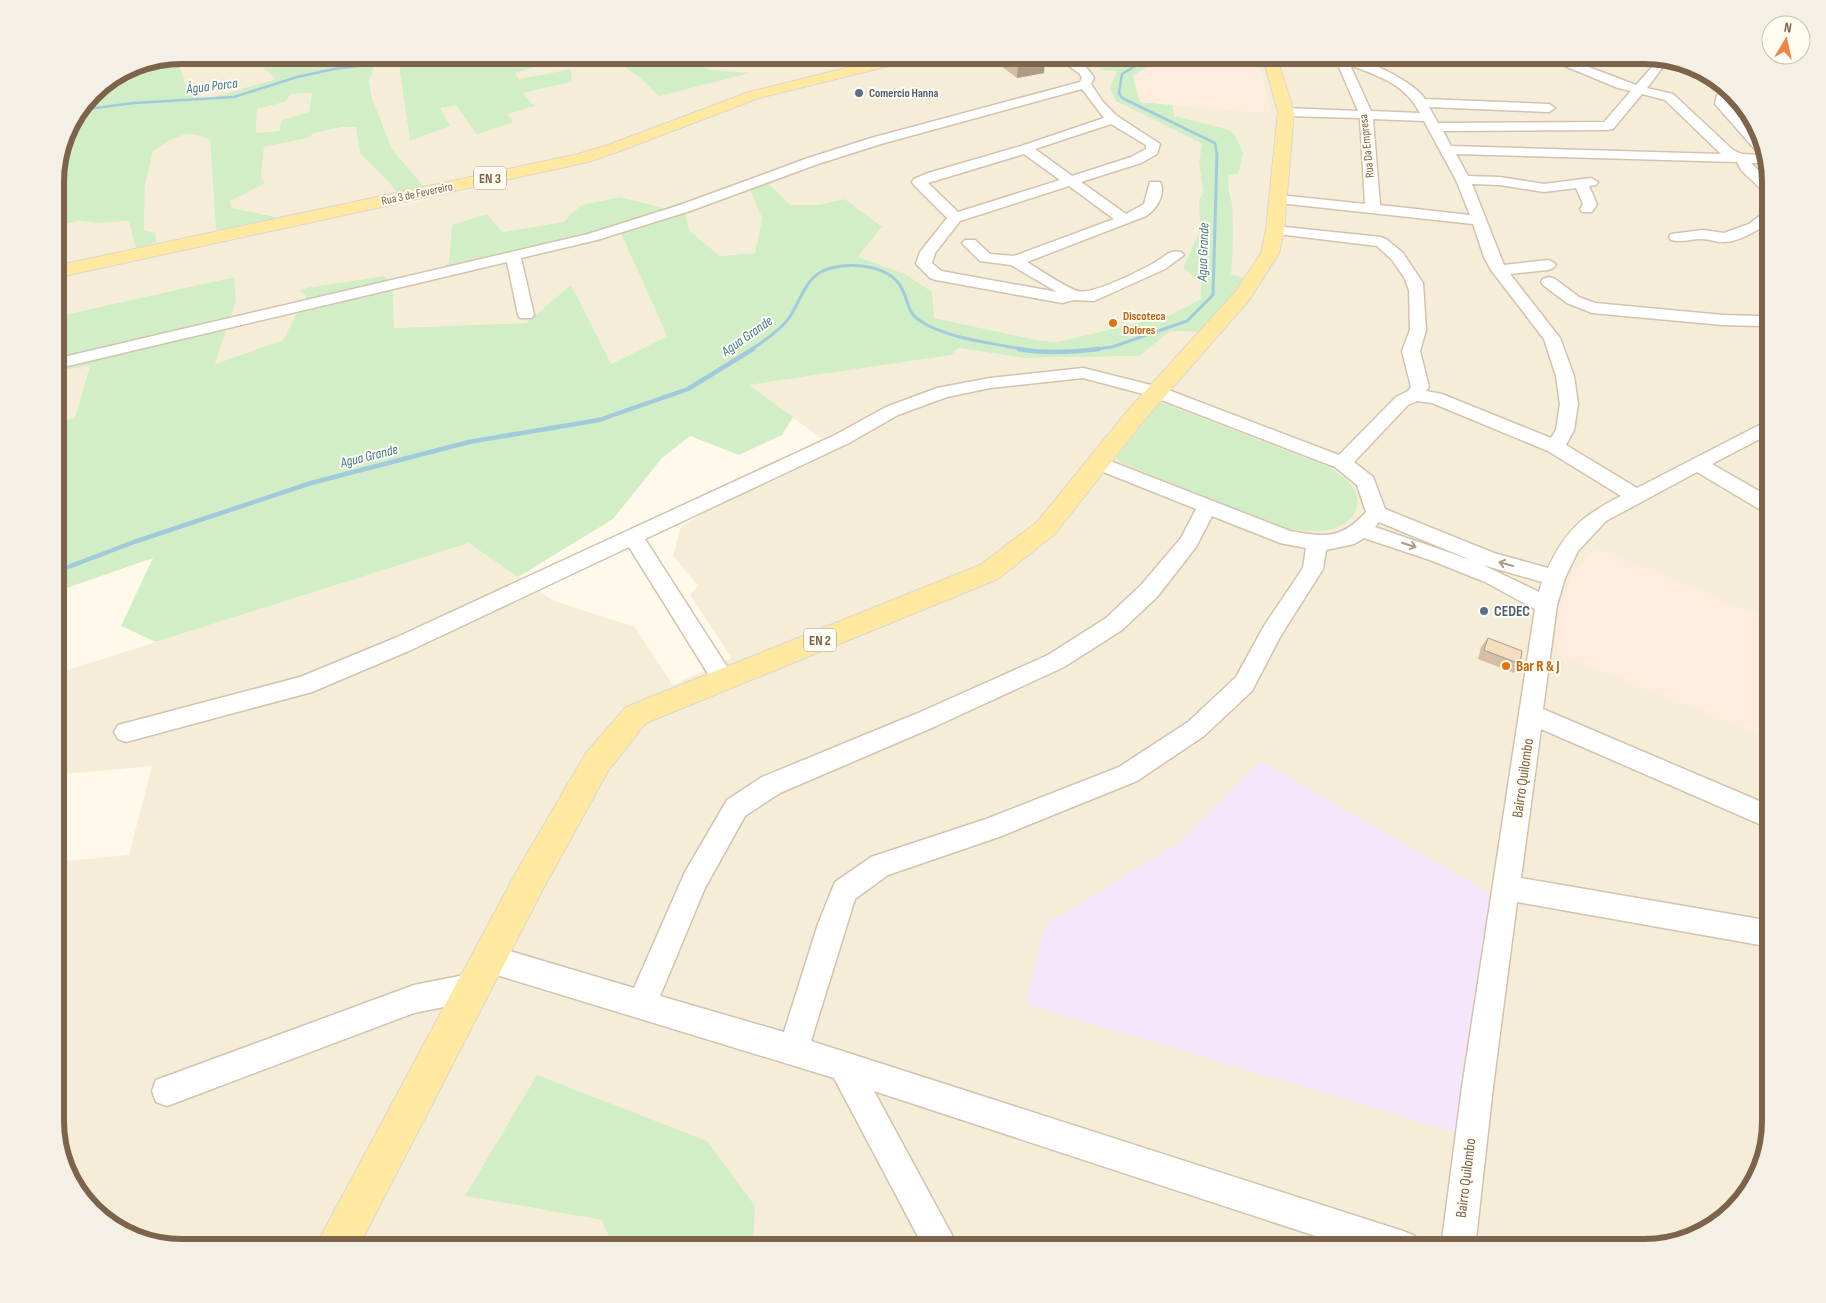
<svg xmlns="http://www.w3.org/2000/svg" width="1826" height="1303" font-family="'Sofia Sans Condensed',sans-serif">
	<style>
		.residential { fill: #f6edd8 }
		.commercial { fill: #ffecde }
		.education { fill: #f6e6fb }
		.green { fill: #d1eec6; fill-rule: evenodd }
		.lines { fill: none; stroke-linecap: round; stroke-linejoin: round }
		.stream-far2 { stroke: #a1cbdd; stroke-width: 2.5 }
		.stream-far1 { stroke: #a1cbdd; stroke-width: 3 }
		.stream { stroke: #a1cbdd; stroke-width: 4.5 }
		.minor-casing { stroke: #d2c3ae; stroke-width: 3 }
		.major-casing { stroke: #ddd6d0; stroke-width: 2 }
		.minor { fill: #fff; fill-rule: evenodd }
		.major { fill: #ffe9a0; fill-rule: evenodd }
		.wall { fill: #d4bea5 }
		.shaded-wall { fill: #ac9b86 }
		.building { fill: #f6ddc0; stroke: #ac9b86 }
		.oneway { stroke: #aa9a89 }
		.service-dot { fill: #5c6f8a; stroke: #fffcf2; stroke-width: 2 }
		.food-dot { fill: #e8710a; stroke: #fffcf2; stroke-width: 2 }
		.labels { text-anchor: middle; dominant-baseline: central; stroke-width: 4; stroke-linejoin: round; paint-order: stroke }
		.far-service-label { font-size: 12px; font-weight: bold; fill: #4e5e75; stroke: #fffcf2; text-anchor: start }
		.far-street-label { font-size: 12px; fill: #7c634a; stroke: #fffcf2 }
		.far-food-label { font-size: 12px; font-weight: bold; fill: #c56008; stroke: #fffcf2; text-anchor: start }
		.far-water-label { font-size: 14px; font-style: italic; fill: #417990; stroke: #fffcf2 }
		.shield { fill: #fffcf2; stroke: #a3917c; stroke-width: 1 }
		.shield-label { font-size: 14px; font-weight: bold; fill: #7c634a }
		.service-label { font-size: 15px; font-weight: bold; fill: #4e5e75; stroke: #fffcf2; text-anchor: start }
		.food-label { font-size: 15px; font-weight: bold; fill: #c56008; stroke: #fffcf2; text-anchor: start }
		.street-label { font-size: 15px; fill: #7c634a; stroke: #fffcf2 }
		.rim { fill: none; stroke: #7c634a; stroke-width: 6 }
	</style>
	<rect width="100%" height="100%" fill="#fef9ea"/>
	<g class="residential">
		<path d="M181 55H251L277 79 202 100 186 85 176 56Z"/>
		<path d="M554 55H1131L1097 66 1102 70 1117 71 1164 125 1202 144 1199 162 1203 193 1199 201 1200 230 1183 268 1202 283 1201 299 1170 315 1057 342 1037 340 934 318 905 274 858 257 882 228 845 199 817 205H791L759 175 747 180 762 218 755 253 720 256 690 231 680 202 664 208 620 197 581 205 563 222 501 232 445 264 620 231 667 336 611 364 571 285 526 323 394 328 393 293 300 291 306 296 283 340 215 364 236 301 234 277 55 317V226L80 221 95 223 129 221 144 230 145 186 153 151 177 136 196 133 210 140 216 230 285 218 232 208 230 200 261 177 264 147 308 138 314 133 342 127 356 126 360 153 394 188 398 195V206L430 198 425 188 392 149 372 98 369 81 374 67 399 66 410 141 449 126 440 108 456 105 477 135 512 122 508 114 523 93 572 82 571 69 519 79 515 73 557 61Z"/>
		<path d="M1256 55H1645L1686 62 1721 81 1758 125 1771 181V1122L1764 1162 1745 1198 1701 1235 1645 1248H753L754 1206 465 1196 602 1220 614 1248H181L141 1241 105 1222 68 1178 55 1130V862L129 855 152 766 55 775V674L469 543 554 601 635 627 673 685 732 658 690 595 698 585 673 556 681 527 821 438 748 385 950 355 958 348 1024 358 1139 356 1171 331 1199 332 1255 282 1231 275V192L1228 185 1227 129 1174 116 1173 105 1270 112Z"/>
		<path d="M312 92 309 112 282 120 279 131 256 133 257 109 285 102 291 94Z"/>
		<path d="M90 364 75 418 55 423V372Z"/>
	</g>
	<g class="commercial">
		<path d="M1173 55H1256L1270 113 1140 102 1133 76 1151 64Z"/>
		<path d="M1594 548 1771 620V739L1557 654 1556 627 1559 609 1571 578Z"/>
	</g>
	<path class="education" d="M1261 761 1492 894 1455 1132 1026 1004 1045 925 1178 843Z"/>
	<g class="green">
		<path d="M251 55H345L346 60 391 55H554L558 60 515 73 519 79 571 69 572 82 523 93 534 106 508 114 513 122 477 135 456 105 440 108 450 126 410 141 399 66 374 67 369 81 372 98 392 149 425 188 398 195 394 188 360 153 356 127H342L314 133 308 138 264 147 261 177 265 183 230 201 232 208 287 219 216 230 210 140C185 127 175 138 153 151L145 186 144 230 155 233 156 243 136 248 129 221 95 223 80 221 55 226V173L68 125 98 87 133 65 176 56 186 85 202 100 276 79ZM312 93 309 112 282 120 279 131 256 133 257 109 285 102 291 94Z"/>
		<path d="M609 55H694L709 70 750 73 659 96 639 77Z"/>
		<path d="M1131 55H1173L1151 64 1133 76 1140 102 1173 105 1174 116 1227 129 1235 134 1243 153 1238 174 1229 175C1227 186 1231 195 1232 206 1234 229 1233 252 1231 274L1255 282 1199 332 1171 331 1139 356 1024 358 958 348 951 355 749 385 793 417 782 435 739 455 690 436 662 458 613 519 518 577 469 543 156 642 121 626 153 558 55 592V423L75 418 90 365 55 372V317L234 277 236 301 215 364 283 340 306 296 299 291 306 288 385 276 393 293 394 328 526 323 571 285 611 364 667 336 620 231 455 276 445 264 449 263 452 225 487 214 502 232 563 222 581 205 620 197 664 208 681 202 690 231 720 256 755 253 762 218 746 180 759 175 791 205H817L845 199 882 227 858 257 905 274 932 292 934 318 1037 340 1057 342 1170 315 1201 299V283L1183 268 1200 230 1199 201 1203 193 1199 162 1202 144 1116 101 1110 88 1117 71 1102 70 1097 66Z"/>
		<path d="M1160 402 1329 467C1336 472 1344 477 1350 484 1368 504 1351 526 1329 530 1314 532 1300 530 1285 529L1122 463 1116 458Z"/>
		<path d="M537 1075 707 1141 755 1206 753 1248H614L602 1220 465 1196Z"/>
	</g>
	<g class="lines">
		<g class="stream-far2">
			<path d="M1153 55 1122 74 1119 93 1122 98 1215 143 1217 155"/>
			<path d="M80 110 134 103 234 97 297 77 334 69 382 63 537 58 554 55"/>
		</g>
		<g class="stream-far1">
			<path d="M751 350C763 341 780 331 789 318 799 304 805 280 821 272 844 260 888 264 901 287 912 307 904 313 929 326 958 340 994 343 1025 350"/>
			<path d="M1090 350 1112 347 1187 321 1213 295 1217 154"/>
		</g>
		<g class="stream">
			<path d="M1019 349C1044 354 1074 352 1099 349"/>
			<path d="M55 572 134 542 311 483 469 442 599 420 688 389 753 349"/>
		</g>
		<g class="minor-casing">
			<g id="minor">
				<path d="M235 55H249L240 59 236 58Z"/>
				<path d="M1054 55C1071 55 1086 63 1094 78L1091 84 1103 102 1117 116 1160 144 1157 154 1141 163 1081 182 1126 214 1144 204 1150 182H1160C1166 194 1157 209 1146 216L1027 262C1039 269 1066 288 1078 291 1093 295 1139 271 1154 263 1163 258 1170 249 1181 252L1184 255 1165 269 1094 301 1074 300 1062 303 936 280 930 278 916 264 920 252 947 218 914 185 912 182 914 179 928 173 1021 146 1104 118 1082 89 881 144 818 164 690 211 597 240 521 258 534 315 532 318H520L518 315 507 262 55 369V359L588 234 680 205 808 158 871 138 1080 82 1082 78 1080 74ZM1111 124 1146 145V149L1131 157 1072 176 1035 149ZM1024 154 1060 180 958 212 928 183ZM1069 186 1114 219 1014 256 990 254 975 240H965L962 243 980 261 1011 265 1057 292 941 271 932 263 935 253 960 221Z"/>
				<path d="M1328 55C1333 55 1339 54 1344 55 1364 58 1415 82 1425 99L1549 104 1555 108 1549 112 1429 107 1438 123 1604 122 1631 91 1618 88 1543 57 1541 55H1557L1636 85 1660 58 1669 59 1647 88 1673 94 1733 150 1742 154 1763 155 1759 154 1715 104 1717 95 1728 89 1734 96 1727 100V103L1761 140 1767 163H1751L1771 183V195L1766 194 1741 170 1737 162 1456 154 1468 176 1500 177 1544 184 1591 178 1598 182 1596 185 1589 186 1597 204 1592 212H1582L1580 209 1583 204 1576 188 1544 192 1500 185 1472 184 1504 265 1548 260 1553 262 1556 265 1553 268 1548 270 1510 274 1560 338 1574 376 1578 404 1574 430 1566 445 1637 488 1771 419V433L1712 464 1771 498V514L1764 512 1697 472 1606 521 1578 551 1565 578 1557 605 1543 709 1771 806V829L1541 729 1521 878 1771 921V947L1517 902 1493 1087 1475 1248H1441L1462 1087 1535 609 1485 582 1430 560 1364 538 1354 544 1326 550 1323 569 1280 637 1252 691 1204 736 1137 781 999 837 888 875 855 899 811 1041 1403 1231 1415 1236 1420 1248H1352L874 1091 959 1248H924L834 1078 490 973 480 969 476 959 480 949 490 945 634 988 685 872 727 800 762 777 918 713 1048 655 1106 618 1141 585 1181 538 1196 509 1091 467 1088 463 1091 459 1098 457 1105 459 1290 531C1324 537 1341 540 1366 512L1357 485 1335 467 1151 396 1083 378 990 388 947 397 898 415 849 443 645 539 731 673 735 679 731 685 723 688 715 685 629 547 411 650 312 692 126 742 118 739 114 732 118 725 300 677 395 638 835 435 886 407 937 388 990 378 1083 368 1163 388 1339 455 1396 397 1408 391 1411 387 1402 351 1410 330 1409 290 1404 277 1392 260 1377 246 1270 233 1268 230 1270 227 1275 226 1381 237 1386 239 1403 253 1423 283 1426 330 1420 351 1429 387 1426 391 1442 394 1551 438 1556 430 1560 404 1556 376 1544 339 1491 270 1484 257 1473 224 1279 203 1274 202 1272 199 1274 196 1279 195 1365 204 1360 118 1286 116 1280 112 1286 108 1358 111 1336 60ZM1350 65C1380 77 1404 83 1420 113L1371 111ZM1642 94 1665 100 1721 154 1451 146 1443 131 1608 130 1613 129ZM1373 119 1424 121 1456 180 1470 215 1380 205ZM1417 401 1432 403 1548 451 1621 496C1584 515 1566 529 1548 568L1494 553 1385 509 1373 477 1354 462 1408 405ZM1212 516 1280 543 1306 548 1303 568 1264 626 1236 677 1188 722 1119 767 986 819 871 857 835 882 818 924 784 1032 660 996 705 888 745 816 780 793 934 727 1064 667 1122 630 1157 597 1196 547ZM1379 522 1471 560 1375 527ZM1483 565 1542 582 1539 592Z"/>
				<path d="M1771 210V221C1760 229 1739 242 1725 242 1717 243 1710 239 1702 239 1691 239 1681 243 1671 240L1669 237 1671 234 1703 230 1724 233 1749 224 1766 211Z"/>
				<path d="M1549 277 1555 279 1579 297 1595 303 1723 315 1760 316 1771 314V324L1760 326 1723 325 1592 313 1567 303 1543 285 1541 282 1543 279Z"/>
				<path d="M474 973 484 977 488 987 484 997 474 1001 414 1013 167 1106 156 1102 152 1091 156 1080 167 1076 414 985Z"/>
			</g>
		</g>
		<g class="major-casing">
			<g id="major">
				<path d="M899 55H923L921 58 759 98 620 151 588 162 55 278V266L578 154 608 145 749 92Z"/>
				<path d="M1262 55H1276L1294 112 1284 230 1279 253 1250 299 1145 419 1055 534 998 579 646 723 608 771 542 891 358 1248H316L322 1234 518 869 586 753 626 707 980 565 1037 522 1129 409 1236 291 1261 253 1266 230 1278 112Z"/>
			</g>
		</g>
		<use href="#minor" class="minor"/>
		<use href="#major" class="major"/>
	</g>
	<g class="wall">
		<path d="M1002 55H1038L1044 73 1017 78 1001 66Z"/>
		<path d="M1488 638 1520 664 1514 673 1478 659 1481 647Z"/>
	</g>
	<path class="shaded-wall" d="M1045 60 1044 73 1017 78 1018 66Z"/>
	<g class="building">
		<path d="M1004 55H1038L1045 60 1018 66Z"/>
		<path d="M1488 638 1522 651 1520 664 1484 650Z"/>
	</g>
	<defs><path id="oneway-shaft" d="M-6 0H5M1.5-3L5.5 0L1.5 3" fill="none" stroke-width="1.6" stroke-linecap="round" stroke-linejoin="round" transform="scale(1.25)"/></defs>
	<g class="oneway">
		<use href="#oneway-shaft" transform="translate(1409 545) rotate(18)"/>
		<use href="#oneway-shaft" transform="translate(1506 564) rotate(-164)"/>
	</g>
	<g class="service-dot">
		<circle cx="859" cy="93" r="5"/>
		<circle cx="1484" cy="611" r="5"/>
	</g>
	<g class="food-dot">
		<circle cx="1113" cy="323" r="5"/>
		<circle cx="1506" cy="666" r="5"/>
	</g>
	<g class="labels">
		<g class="far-service-label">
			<text x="869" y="93">Comercio Hanna</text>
		</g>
		<g class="far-street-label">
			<text transform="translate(1367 146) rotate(-96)">Rua Da Empresa</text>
			<text transform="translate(417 194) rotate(-12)">Rua 3 de Fevereiro</text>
		</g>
		<g class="far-food-label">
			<text x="1123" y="316">Discoteca<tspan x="1123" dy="14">Dolores</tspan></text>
		</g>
		<g class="far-water-label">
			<text transform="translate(212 86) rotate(-7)">Água Porca</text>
			<text transform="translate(1203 252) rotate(-88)">Agua Grande</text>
			<text transform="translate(747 336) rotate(-35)">Agua Grande</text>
			<text transform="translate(369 456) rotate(-14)">Agua Grande</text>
		</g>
		<g class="shield">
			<rect x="474" y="166.5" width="32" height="23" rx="4"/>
			<rect x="804" y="628.5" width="32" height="23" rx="4"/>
		</g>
		<g class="shield-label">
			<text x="490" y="178">EN 3</text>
			<text x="820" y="640">EN 2</text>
		</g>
		<g class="service-label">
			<text x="1494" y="611">CEDEC</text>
		</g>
		<g class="food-label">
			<text x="1516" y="666">Bar R &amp; J</text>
		</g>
		<g class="street-label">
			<text transform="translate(1523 778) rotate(-82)">Bairro Quilombo</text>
			<text transform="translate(1466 1178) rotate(-83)">Bairro Quilombo</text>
		</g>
	</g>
	<path d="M0 0H1826V1303H0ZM182 64H1644A118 118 0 0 1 1762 182V1121A118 118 0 0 1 1644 1239H182A118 118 0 0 1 64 1121V182A118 118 0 0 1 182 64Z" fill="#f5f0e5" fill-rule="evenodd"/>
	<path class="rim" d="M182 64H1644A118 118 0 0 1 1762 182V1121A118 118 0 0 1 1644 1239H182A118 118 0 0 1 64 1121V182A118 118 0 0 1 182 64Z"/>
	<g transform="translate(1786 40) rotate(9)"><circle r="24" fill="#fffcf2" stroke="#cbbfaf"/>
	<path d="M0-4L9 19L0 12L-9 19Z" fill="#f08548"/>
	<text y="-8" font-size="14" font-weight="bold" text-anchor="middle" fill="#7c634a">N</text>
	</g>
</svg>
